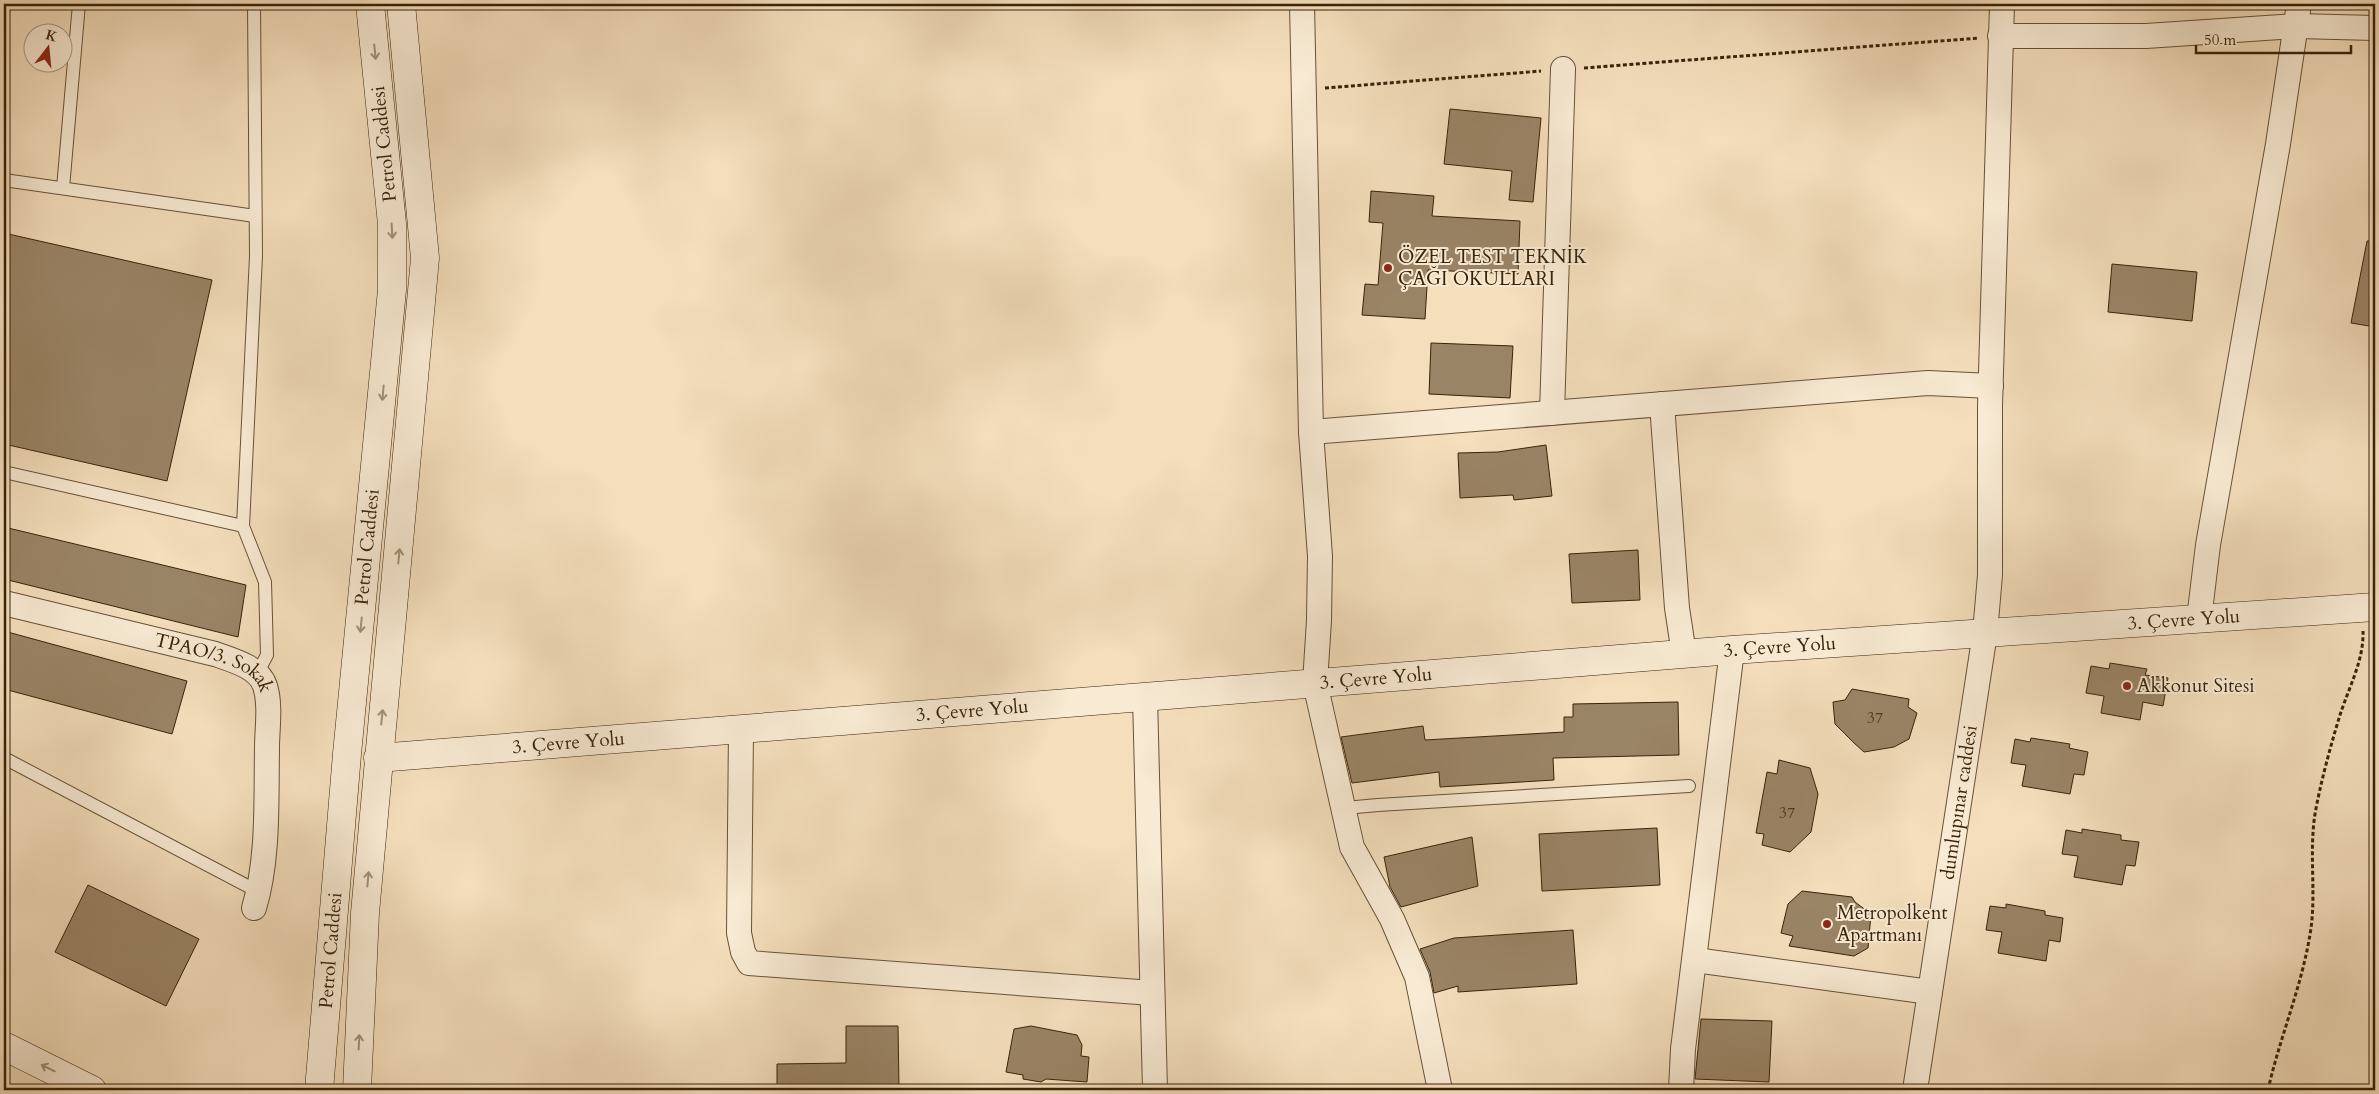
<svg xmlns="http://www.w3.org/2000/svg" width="2379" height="1094" font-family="Cardo,serif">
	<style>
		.building { fill: #9a8466; stroke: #382309 }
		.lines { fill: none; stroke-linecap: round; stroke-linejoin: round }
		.lane-casing { stroke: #675236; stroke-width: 14 }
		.street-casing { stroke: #675236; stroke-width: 26 }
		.secondary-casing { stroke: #382309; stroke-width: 29 }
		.path { stroke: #382309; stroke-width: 3; stroke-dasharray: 4 2.5; stroke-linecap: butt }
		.lane { stroke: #f8ead3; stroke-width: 12 }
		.street { stroke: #f8ead3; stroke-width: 24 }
		.secondary { stroke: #f8ead3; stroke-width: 28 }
		.oneway { stroke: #a29078 }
		.poi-dot { fill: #8f2418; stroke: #f8ead3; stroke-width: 2 }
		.labels { text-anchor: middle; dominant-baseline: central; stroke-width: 4; stroke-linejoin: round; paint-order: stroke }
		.number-label { font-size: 16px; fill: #503b20 }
		.street-label { font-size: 19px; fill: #382309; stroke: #f8ead3 }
		.poi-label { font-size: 19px; fill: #382309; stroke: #f8ead3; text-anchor: start }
	</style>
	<rect width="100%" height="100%" fill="#f4debc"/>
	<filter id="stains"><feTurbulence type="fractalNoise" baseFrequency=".004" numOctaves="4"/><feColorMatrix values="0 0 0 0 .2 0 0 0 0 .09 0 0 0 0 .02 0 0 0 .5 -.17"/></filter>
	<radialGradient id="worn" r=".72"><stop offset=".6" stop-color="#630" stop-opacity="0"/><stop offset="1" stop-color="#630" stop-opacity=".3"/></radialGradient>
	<g class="building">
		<path d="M1450 109 1541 118 1533 202 1509 200 1512 171 1444 164Z"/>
		<path d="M1371 191 1434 196 1432 216 1520 221 1518 274 1428 270 1425 319 1362 315 1365 284 1378 285 1383 223 1369 222Z"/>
		<path d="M4 233 212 280 167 481 4 444Z"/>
		<path d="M2367 241H2375V327L2351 323Z"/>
		<path d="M2112 264 2197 272 2192 321 2108 312Z"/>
		<path d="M1431 343 1513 346 1510 398 1429 394Z"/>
		<path d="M1546 445 1552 496 1514 500 1513 495 1460 498 1458 453 1498 452Z"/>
		<path d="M4 527 246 585 238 637 4 579Z"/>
		<path d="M1638 550 1640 600 1572 603 1569 554Z"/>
		<path d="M4 631 187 681 172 734 4 689Z"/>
		<path d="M2110 663 2147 669 2145 675 2168 678 2163 706 2143 702 2140 720 2101 713 2104 696 2086 693 2091 666 2109 669Z"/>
		<path d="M1852 689 1909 699 1908 707 1917 713 1909 739 1894 747 1864 752 1854 743 1835 724 1833 702 1845 700Z"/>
		<path d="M1678 702 1679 755 1553 758 1554 780 1440 787 1439 772 1352 783 1341 737 1423 726 1425 740 1564 732V717H1573V704Z"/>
		<path d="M2031 738 2070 744 2069 748 2088 752 2084 775 2074 774 2070 794 2022 786 2026 765 2011 763 2015 739 2030 742Z"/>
		<path d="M1779 760 1810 768 1818 794 1811 832 1790 852 1762 845 1764 834 1756 833 1767 772 1777 774Z"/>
		<path d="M1657 828 1660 885 1542 891 1539 834Z"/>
		<path d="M2082 829 2121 835V840L2139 842 2135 866 2126 865 2122 885 2074 877 2078 856 2062 854 2066 830 2082 833Z"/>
		<path d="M1472 837 1478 886 1401 907 1390 887 1384 857Z"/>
		<path d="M88 885 199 939 166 1006 55 952Z"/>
		<path d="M1802 891 1852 897 1855 902 1871 914 1868 948 1854 956 1789 946 1793 936 1781 933 1788 904Z"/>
		<path d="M2006 904 2045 911V915L2063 918 2060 942 2049 940 2046 961 1998 953 2002 932 1986 930 1990 906 2006 908Z"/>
		<path d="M1573 930 1577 984 1458 992V986L1434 993 1430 972 1420 949 1454 938Z"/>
		<path d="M1701 1019 1772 1021 1769 1082 1695 1079Z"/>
		<path d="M846 1026H898L899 1089 777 1090V1064L846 1063Z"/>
		<path d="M1031 1026 1077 1035 1082 1045 1081 1056 1089 1057 1087 1082 1046 1079 1041 1082 1023 1079V1075L1006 1072 1014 1029Z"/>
	</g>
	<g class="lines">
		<g class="lane-casing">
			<g id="lane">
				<path d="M254 4 256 256 243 526 265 582 267 655 257 674"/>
				<path d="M4 180 255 216"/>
				<path d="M63 188 79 4"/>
				<path d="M4 472 243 526"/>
				<path d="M4 758 259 892"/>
				<path d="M1343 811 1356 807 1378 805 1689 786"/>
			</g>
		</g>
		<g class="street-casing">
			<g id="street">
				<path d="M1302 4 1311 432 1320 556 1319 620 1315 683 1352 847 1392 919 1417 977 1440 1090"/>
				<path d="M2000 36H2146L2297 26 2375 28"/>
				<path d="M1662 404 1677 608 1684 654"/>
				<path d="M1552 413 1563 69"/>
				<path d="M1311 432 1928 383 1991 386"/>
				<path id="s1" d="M4 603 215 654C232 660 259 667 265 686 271 705 267 729 267 748 266 799 269 859 254 908"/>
				<path d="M2199 619 2208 545 2278 144 2299 4"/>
				<path d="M1145 697 1155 1090"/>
				<path d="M741 729 739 933 743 952 749 963 1152 993"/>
				<path d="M1695 960 1930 992"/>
				<path d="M1681 1090 1683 1049 1732 650"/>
				<path id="s2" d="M1915 1090 1985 633 1990 575V406L2002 4"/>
			</g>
		</g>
		<g class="secondary-casing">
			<g id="secondary">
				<path id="s3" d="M378 758 1732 650 2375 607"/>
				<path d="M4 1046 92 1090"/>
				<path id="s4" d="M319 1090 347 754 392 290V224L370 4"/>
				<path d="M357 1090 365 913 425 258 401 4"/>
			</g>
		</g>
		<g class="path">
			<path d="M1584 68 1979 38"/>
			<path d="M1325 88 1541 71"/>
			<path d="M2268 1090C2280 1036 2303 984 2311 928 2316 891 2309 852 2315 814 2320 785 2331 744 2340 715 2349 687 2364 660 2363 631"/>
		</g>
		<use href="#lane" class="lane"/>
		<use href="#street" class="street"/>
		<use href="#secondary" class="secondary"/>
	</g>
	<defs><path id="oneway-shaft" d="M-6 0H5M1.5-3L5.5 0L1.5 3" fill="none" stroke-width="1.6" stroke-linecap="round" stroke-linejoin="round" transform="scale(1.25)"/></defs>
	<g class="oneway">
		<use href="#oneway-shaft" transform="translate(375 52) rotate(84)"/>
		<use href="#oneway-shaft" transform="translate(392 231) rotate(87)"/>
		<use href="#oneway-shaft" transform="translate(383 393) rotate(95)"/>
		<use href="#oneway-shaft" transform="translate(399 556) rotate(-84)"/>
		<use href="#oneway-shaft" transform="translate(361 625) rotate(96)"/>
		<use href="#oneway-shaft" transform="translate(382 717) rotate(-84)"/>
		<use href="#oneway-shaft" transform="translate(368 879) rotate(-85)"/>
		<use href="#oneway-shaft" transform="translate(359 1042) rotate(-87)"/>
		<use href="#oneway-shaft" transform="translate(48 1068) rotate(-154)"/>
	</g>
	<g class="poi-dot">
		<circle cx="1388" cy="268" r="5"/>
		<circle cx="2127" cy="686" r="5"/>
		<circle cx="1827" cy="924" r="5"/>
	</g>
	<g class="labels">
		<g class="number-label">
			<text x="1875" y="718">37</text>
			<text x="1787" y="813">37</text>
		</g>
		<g class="street-label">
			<text transform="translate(384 144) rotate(-96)">Petrol Caddesi</text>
			<text stroke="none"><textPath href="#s4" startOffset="545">Petrol Caddesi</textPath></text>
			<text stroke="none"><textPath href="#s3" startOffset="1811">3. Çevre Yolu</textPath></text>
			<text stroke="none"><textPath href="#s3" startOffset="1406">3. Çevre Yolu</textPath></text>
			<text stroke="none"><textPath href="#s1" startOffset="220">TPAO/3. Sokak</textPath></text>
			<text stroke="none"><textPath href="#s3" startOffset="1001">3. Çevre Yolu</textPath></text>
			<text stroke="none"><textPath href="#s3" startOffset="596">3. Çevre Yolu</textPath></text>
			<text stroke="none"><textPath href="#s3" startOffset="191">3. Çevre Yolu</textPath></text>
			<text stroke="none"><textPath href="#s2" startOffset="291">dumlupınar caddesi</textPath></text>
			<text stroke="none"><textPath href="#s4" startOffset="140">Petrol Caddesi</textPath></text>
		</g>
		<g class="poi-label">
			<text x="1398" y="257">ÖZEL TEST TEKNİK<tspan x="1398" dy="22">ÇAĞI OKULLARI</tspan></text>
			<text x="2137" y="686">Akkonut Sitesi</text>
			<text x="1837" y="913">Metropolkent<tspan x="1837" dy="22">Apartmanı</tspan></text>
		</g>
	</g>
	<rect width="2379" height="1094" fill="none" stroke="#f4debc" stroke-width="20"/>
	<rect x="5" y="5" width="2369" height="1084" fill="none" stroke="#382309" stroke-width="2.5"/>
	<rect x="10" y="10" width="2359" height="1074" fill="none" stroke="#382309"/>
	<g transform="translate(48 48) rotate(16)"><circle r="24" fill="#f8ead3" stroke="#ab9a82"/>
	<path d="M0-4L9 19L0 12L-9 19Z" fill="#8f2418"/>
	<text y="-8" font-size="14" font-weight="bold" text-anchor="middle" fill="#382309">K</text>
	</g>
	<path d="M2196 45v8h155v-8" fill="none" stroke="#382309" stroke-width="2.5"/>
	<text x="2204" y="45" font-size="15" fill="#382309" stroke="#f8ead3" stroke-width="4" paint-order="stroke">50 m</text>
	<rect width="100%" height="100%" filter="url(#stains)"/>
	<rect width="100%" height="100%" fill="url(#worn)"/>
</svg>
